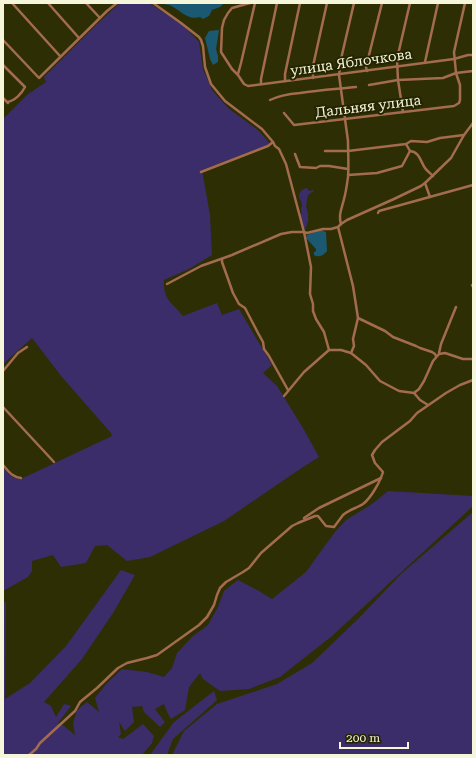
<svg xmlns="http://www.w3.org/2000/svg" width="476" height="758" font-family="'Roboto Serif',serif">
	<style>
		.green { fill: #3a2d6a }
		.water { fill: #1b5972 }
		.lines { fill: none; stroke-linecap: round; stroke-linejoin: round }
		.minor { stroke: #a36c4e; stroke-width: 2.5 }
		.labels { text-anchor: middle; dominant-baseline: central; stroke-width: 4; stroke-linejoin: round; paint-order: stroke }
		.street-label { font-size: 14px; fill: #f5f6da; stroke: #242400 }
	</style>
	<rect width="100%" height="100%" fill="#2e2e05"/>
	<g class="green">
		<path d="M120 3H149L183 25 199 42 203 69 212 90 228 108 259 131 270 144 202 170 210 215 212 255 189 269 164 280C163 301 172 302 183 316L217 303 222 315 239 309 272 365 263 373 277 386 303 428 319 457 300 469 299 466 300 469 224 521 150 557 127 561 107 545 95 546 86 563 61 567 53 555 32 561V571L28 577 3 591V467C9 475 11 478 21 479L112 436 111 433 62 377 32 338 3 364V119L28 94 46 82 44 77 97 24Z"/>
		<path d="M306 188H307L308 190 310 191 313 190 314 191 308 195 306 206 307 210 308 213V221L305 230 300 215 302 213C300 209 302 208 302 204 301 200 299 199 299 194L302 190Z"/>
		<path d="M388 491 473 496V506L332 636 280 677 249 689 220 691 203 679 200 673 189 687 185 710 171 719 168 714 164 704 155 709 165 722 160 727 144 712 142 706 132 707 134 722 125 731 119 722 121 734 118 737 123 739 143 724 154 736 152 743 142 755H3V604L6 601 5 699 30 683 66 646 121 570 135 575 113 613 82 659 44 702 51 706 56 717 64 704 71 706 58 723 64 726 75 735 73 723 77 710 87 702 99 712 95 698 107 683 122 669 147 672 164 677 172 668 177 653 193 636 208 625 218 607 224 591 238 580 259 591 272 599 306 572 316 558 335 532 346 520 372 504Z"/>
		<path d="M473 512V755H172L184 731 217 704 277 684 312 663 359 618 401 574Z"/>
		<path d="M214 691 217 700 173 739 167 755H150L174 722Z"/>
	</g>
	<g class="water">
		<path d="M159 3H196L201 4 206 3H222L223 4 220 7 212 10 209 16 203 19 200 17C187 21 180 9 169 5 165 4 162 4 159 3Z"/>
		<path d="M219 30 216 49 218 56V62L213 65 210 59 205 38 209 31Z"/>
		<path d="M321 230 326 232 327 251C324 255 320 257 316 256L314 255V252L316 251V249L306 238 307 235Z"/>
	</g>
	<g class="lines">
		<g class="minor">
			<path d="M12 3 60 56"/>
			<path d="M48 3 79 38"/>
			<path d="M86 3 100 18"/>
			<path d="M153 3 181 23 199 37 201 40 203 46 205 67 211 84 225 101 262 129 273 142"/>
			<path d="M250 3 232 8 228 13 224 20 222 28 221 52 232 69 238 75 244 84 248 86 454 59 468 55H473"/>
			<path d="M3 40 39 78 107 11 117 3"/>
			<path d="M425 62 438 3"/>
			<path d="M3 65 25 87C22 93 15 101 7 102"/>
			<path d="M367 71 366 67 382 3"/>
			<path d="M238 74 241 63 255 3"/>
			<path d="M313 78V66L327 3"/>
			<path d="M285 81V74L300 3"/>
			<path d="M261 84V79L277 3"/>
			<path d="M369 85 398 80 443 78 456 73 473 71"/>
			<path d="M3 98 8 103"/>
			<path d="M270 100C280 95 289 94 300 93 319 90 337 89 356 87"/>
			<path d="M403 112 398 80 397 59 410 3"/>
			<path d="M284 113 294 125 429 109 454 106 459 103 460 100V85L456 73 454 52 465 3"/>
			<path d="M325 151H348L406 144 411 141 427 142 440 138 464 135"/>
			<path d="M410 151C420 152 420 161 425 168 427 171 430 173 433 176"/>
			<path d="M295 154 300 167 316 168 320 166H329L348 169"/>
			<path d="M201 172 268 146 273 142 275 146 279 149 286 164 304 232 307 233 323 229H331L338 227 341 224 347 220 394 199 421 186 425 183 451 158 464 135 473 123"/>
			<path d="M348 175 377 173 402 166 410 151 406 144"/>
			<path d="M425 183 430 197"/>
			<path d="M378 213 379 211 473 185"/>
			<path d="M341 224C338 215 342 208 344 199 346 192 347 184 348 177 349 165 348 153 348 141L339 75 341 59 354 3"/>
			<path d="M338 227 353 286 358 318 353 339 354 346 351 353"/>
			<path d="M222 259V262L233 293 239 304 245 308 258 333 263 342 264 349 269 356 288 390"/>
			<path d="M167 284 201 266 232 255 281 234 292 232H304L311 267 310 294 313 304V311L316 319 324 332 329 350"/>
			<path d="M472 285 473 287"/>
			<path d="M358 318 385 331 393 337 416 346 420 348 432 352 435 354 436 356"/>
			<path d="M439 353 441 344 456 307"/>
			<path d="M3 371 18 353 27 347"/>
			<path d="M414 393 420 400 428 405"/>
			<path d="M284 396 304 372 329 350H341L351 353 366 365 380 381 399 391 414 393 419 389 424 381 433 361 439 354 445 353 463 359H473"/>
			<path d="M3 407 54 462"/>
			<path d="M3 465C9 472 12 477 21 478"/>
			<path d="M304 518 319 508 381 478"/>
			<path d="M29 755 36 749 40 743 75 711 80 702 97 688 118 668 127 663 147 658 157 655 199 625 207 617 214 605 217 595 220 588 226 582 243 572 249 568 261 553 292 526 298 523 315 516H318L326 526 334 527C337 523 340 519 343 515 348 510 357 508 363 504 371 498 380 482 383 472L375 463 372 455 375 450 382 442 410 421 417 413 446 393 460 385 473 380"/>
		</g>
	</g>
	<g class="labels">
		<g class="street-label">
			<text transform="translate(351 62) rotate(-8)">улица Яблочкова</text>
			<text transform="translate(368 106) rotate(-7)">Дальняя улица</text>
		</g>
	</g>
	<rect width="476" height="758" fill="none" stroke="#f5f6da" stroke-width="8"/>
	<path d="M340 742v6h68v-6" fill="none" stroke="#f5f6da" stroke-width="2"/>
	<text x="346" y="742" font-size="12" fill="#f5f6da" stroke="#242400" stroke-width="3" paint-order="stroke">200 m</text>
</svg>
